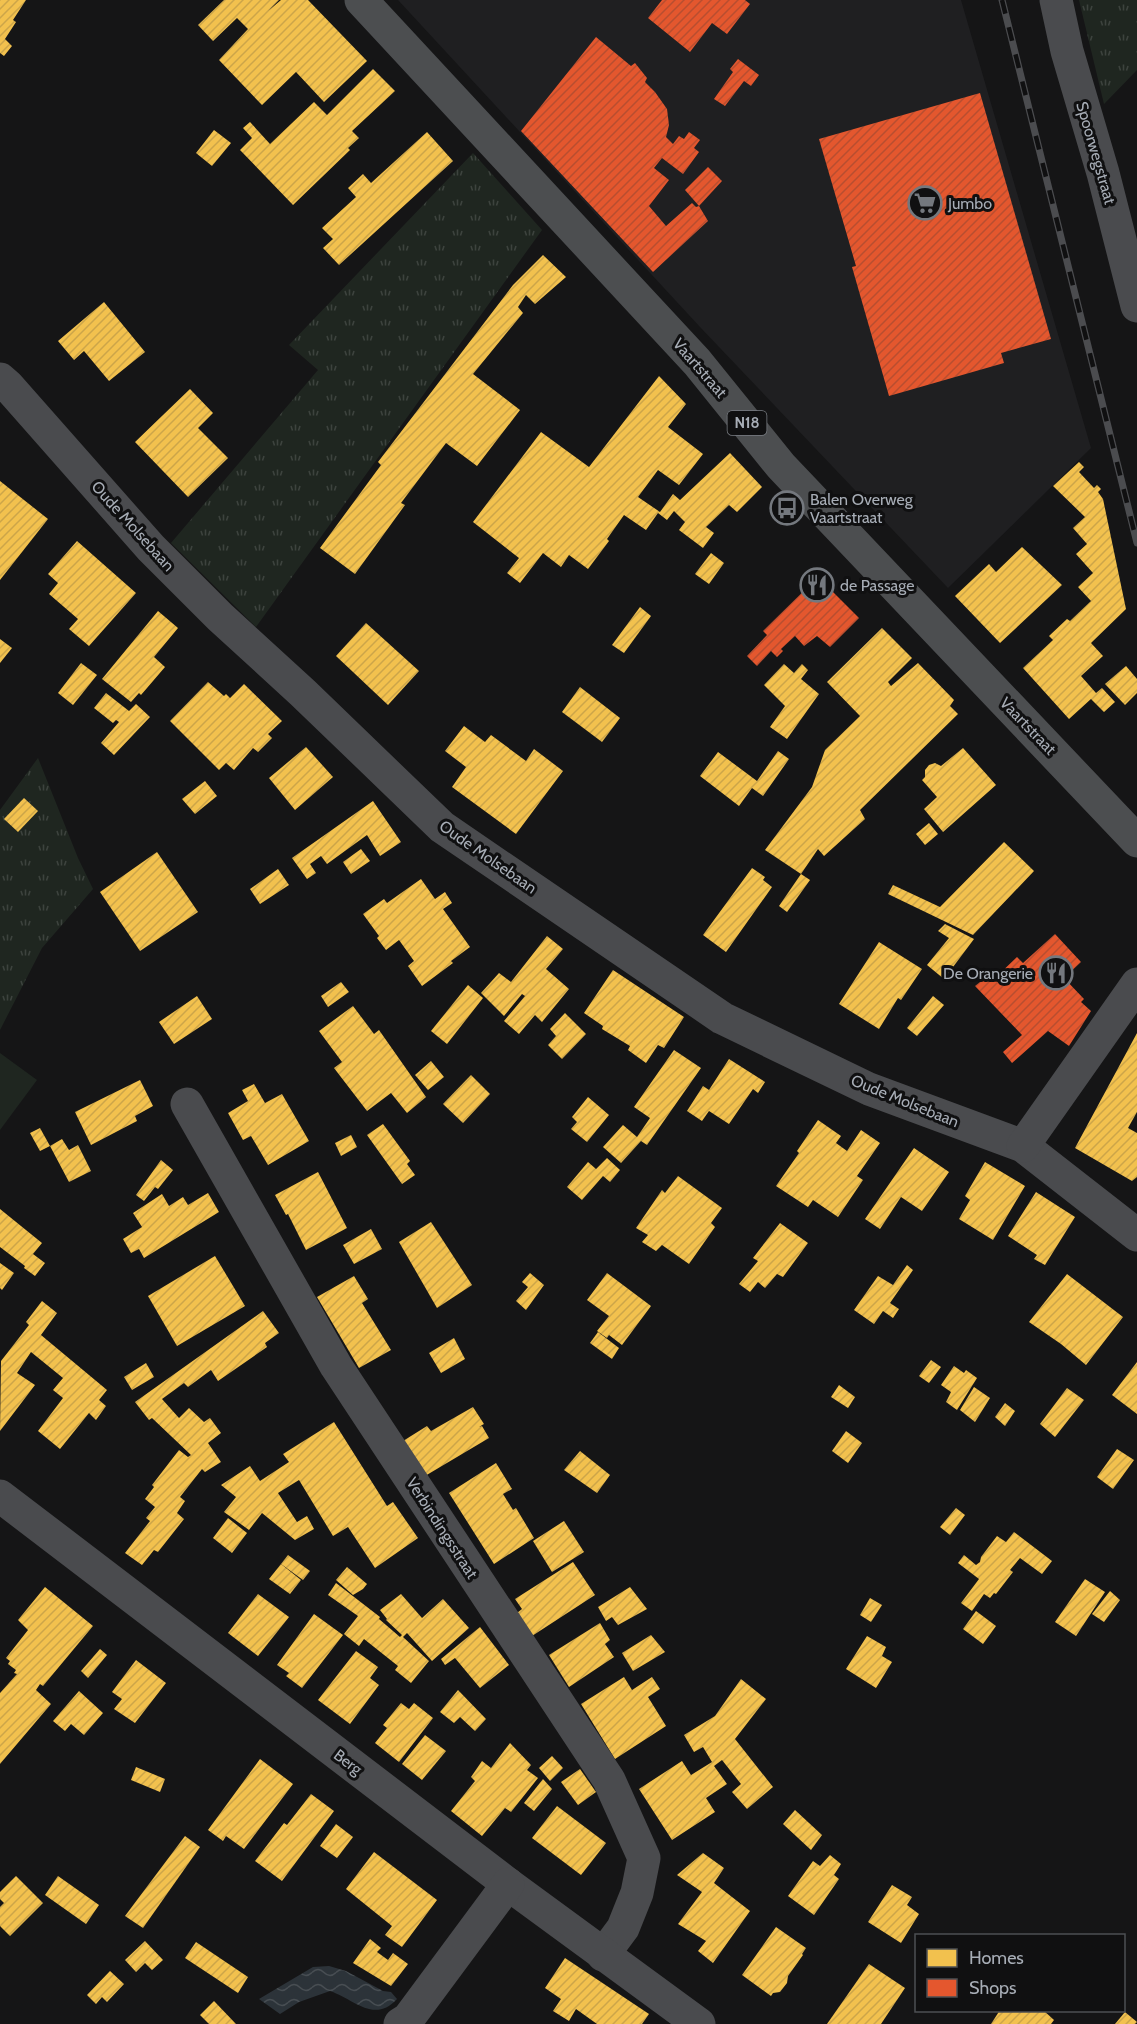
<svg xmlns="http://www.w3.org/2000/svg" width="1137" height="2024" font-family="Cabin,sans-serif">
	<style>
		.built { fill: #1f1f21 }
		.grass { fill: url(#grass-tufts) }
		.garden { fill: #1f2620 }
		.water { fill: url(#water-waves) }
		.homes { fill: url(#homes-hatch) }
		.shops { fill: url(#shops-hatch) }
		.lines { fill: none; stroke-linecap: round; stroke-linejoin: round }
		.street { stroke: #4a4b4e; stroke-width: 33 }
		.primary { stroke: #4c4e50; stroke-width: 33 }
		.rail-casing { stroke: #4b4c4f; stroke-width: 7 }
		.rail { stroke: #101011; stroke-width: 4.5; stroke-dasharray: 14; stroke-linecap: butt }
		.labels { text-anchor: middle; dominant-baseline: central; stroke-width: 6; stroke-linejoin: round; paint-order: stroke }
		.shield { fill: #101011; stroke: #7a7e84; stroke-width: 1.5 }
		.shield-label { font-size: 15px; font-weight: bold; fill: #a7adb6 }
		.street-label { font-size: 16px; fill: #a7adb6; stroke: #101011 }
		.poi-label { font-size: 16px; fill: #a7adb6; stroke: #101011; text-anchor: start }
	</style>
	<defs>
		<pattern id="grass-tufts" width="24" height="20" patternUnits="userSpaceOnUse" patternTransform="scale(1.5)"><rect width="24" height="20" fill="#1f2620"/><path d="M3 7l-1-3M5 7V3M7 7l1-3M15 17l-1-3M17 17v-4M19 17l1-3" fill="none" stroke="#3d433e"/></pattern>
		<pattern id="water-waves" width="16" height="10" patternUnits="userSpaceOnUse" patternTransform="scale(1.5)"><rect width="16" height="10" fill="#2c3339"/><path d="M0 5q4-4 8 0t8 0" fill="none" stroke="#484e53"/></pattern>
		<pattern id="homes-hatch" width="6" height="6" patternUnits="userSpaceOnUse" patternTransform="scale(1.5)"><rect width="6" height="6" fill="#f2c14e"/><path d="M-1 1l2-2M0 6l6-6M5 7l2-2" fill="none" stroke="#cca549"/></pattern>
		<pattern id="shops-hatch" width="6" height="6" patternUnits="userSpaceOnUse" patternTransform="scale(1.5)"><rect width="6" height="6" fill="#e4572e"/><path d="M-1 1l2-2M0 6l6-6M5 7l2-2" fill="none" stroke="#b84e30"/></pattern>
	</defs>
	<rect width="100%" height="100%" fill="#151516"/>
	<path class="built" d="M398 0H961L1091 448 948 588 700 327Z"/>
	<g class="grass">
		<path d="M1079 0H1137V70L1104 104Z"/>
		<path d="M473 153 542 230 256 627 171 543 318 370 289 345Z"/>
		<path d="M38 758 78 858 93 889 42 948 0 1030V810Z"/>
	</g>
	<path class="garden" d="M0 1053 37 1080 0 1130Z"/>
	<path class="water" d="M329 1966 346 1971 383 1991 391 1992 397 1999C374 2024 354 1999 330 1991L299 2002 280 2014 259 1999 313 1967Z"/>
	<g class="homes">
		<path d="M0 0H26L13 20 16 22 5 39 12 46 4 56 0 53Z"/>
		<path d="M224 0H279L268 11 281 0H308L367 61 324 102 296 72 262 105 219 60 248 29 237 18 213 41 198 25Z"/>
		<path d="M373 69 395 91 352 131 359 138 348 148 350 150 293 205 240 150 252 138 243 128 250 122 270 144 314 102 327 115Z"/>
		<path d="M214 130 231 143 212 166 196 153Z"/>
		<path d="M427 132 453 161 339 265 323 248 333 239 322 228 356 197 348 188 363 174 371 183Z"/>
		<path d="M543 255 566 277 535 304 526 295 518 307 523 313 473 374 520 410 477 466 446 443 401 503 405 505 355 574 320 548 381 465 378 462 513 285Z"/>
		<path d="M104 302 145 352 109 381 84 351 74 360 58 341Z"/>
		<path d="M659 376 686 404 668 427 703 454 679 485 658 470 638 497 660 512 673 494 680 500 730 453 762 487 737 512 729 505 706 527 714 533 703 548 679 530 685 522 674 511 667 520 658 513 646 530 624 515 607 539 609 541 588 569 569 555 561 567 543 553 520 583 507 573 519 558 473 522 541 432 589 467Z"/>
		<path d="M190 389 213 413 198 428 228 458 188 497 135 442Z"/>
		<path d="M1079 462 1084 467 1079 472 1094 488 1097 485 1101 489 1098 492 1103 499 1126 609 1091 643 1103 656 1081 676 1096 693 1102 688 1115 702 1104 712 1091 699 1069 719 1023 668 1053 640 1049 636 1067 619 1070 621 1091 601 1078 587 1093 573 1076 554 1087 544 1073 528 1085 517 1053 486Z"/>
		<path d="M0 481 48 519 0 580Z"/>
		<path d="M77 541 136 593 89 646 69 629 78 619 49 594 58 583 48 574Z"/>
		<path d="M1022 547 1062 585 1000 643 955 596 989 564 996 572Z"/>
		<path d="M711 553 724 563 709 584 695 574Z"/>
		<path d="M640 607 651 616 624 653 612 645Z"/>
		<path d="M158 611 178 628 154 657 165 667 141 695 139 693 131 702 102 679Z"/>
		<path d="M366 623 419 671 388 705 336 656Z"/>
		<path d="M882 628 912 658 888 682 891 686 918 663 954 700 950 706 958 714 860 810 865 819 824 856 818 849 801 874 765 850 812 787 825 750 860 716 827 682Z"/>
		<path d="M0 639 12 648 0 663Z"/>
		<path d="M81 663 97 675 73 705 58 693Z"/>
		<path d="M784 664 794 673 802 664 808 670 801 679 819 694 787 739 770 727 785 706 764 685Z"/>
		<path d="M1126 666 1137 679V693L1125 705 1105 684Z"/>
		<path d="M208 682 224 696 226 694 230 698 244 684 282 721 268 734 272 738 258 752 253 748 234 770 226 763 219 770 170 721Z"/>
		<path d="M580 687 620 718 602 742 562 712Z"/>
		<path d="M106 693 129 711 136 704 150 717 114 755 101 743 119 722 116 720 113 723 94 708Z"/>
		<path d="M464 726 485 742 491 735 526 761 534 749 563 771 516 834 452 787 466 767 445 751Z"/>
		<path d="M306 747 333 777 295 810 269 778Z"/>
		<path d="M963 748 996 785 943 832 924 809 937 797 922 780 925 777V770L929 765 935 763 941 766Z"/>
		<path d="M778 751 789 759 763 796 752 788 739 806 700 776 718 752 757 781Z"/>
		<path d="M205 781 217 796 195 814 182 799Z"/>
		<path d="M24 798 38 811 18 832 4 819Z"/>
		<path d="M373 801 401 842 380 856 367 835 327 864 321 856 310 864 316 873 307 879 292 858Z"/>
		<path d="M929 823 938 834 925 845 916 834Z"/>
		<path d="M1004 842 1034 871 973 935 888 894 893 885 940 907Z"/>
		<path d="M361 849 370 861 351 874 343 862Z"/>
		<path d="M157 852 198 912 140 951 100 892Z"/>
		<path d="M752 868 765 877 763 880 772 887 726 952 703 935Z"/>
		<path d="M278 869 289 885 260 904 250 889Z"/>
		<path d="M801 874 810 880 787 912 779 906Z"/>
		<path d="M421 879 435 899 445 892 452 903 443 909 470 947 451 961 453 963 422 986 408 966 414 961 399 940 386 950 377 938 379 936 363 914 384 899 387 903Z"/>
		<path d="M945 924 974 939 944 979 927 965 949 938 938 931Z"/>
		<path d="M547 936 563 949 546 969 569 989 542 1022 535 1015 519 1034 504 1021 525 996 522 994 504 1016 481 993 499 973 511 982Z"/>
		<path d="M879 942 922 969 901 1000 898 998 879 1029 839 1004Z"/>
		<path d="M613 970 684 1017 664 1048 658 1045 646 1063 628 1050 630 1046 602 1029 603 1026 584 1013Z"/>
		<path d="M341 982 349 992 328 1007 321 996Z"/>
		<path d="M468 985 483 998 447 1044 431 1031Z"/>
		<path d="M197 996 212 1019 174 1044 159 1022Z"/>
		<path d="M933 996 944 1005 917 1036 907 1028Z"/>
		<path d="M353 1006 374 1034 379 1030 426 1097 407 1113 391 1093 367 1111 334 1068 342 1062 319 1031Z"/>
		<path d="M565 1013 586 1034 562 1059 548 1045 556 1036 550 1029Z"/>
		<path d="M1137 1033V1112L1128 1128 1137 1133V1177L1132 1181 1075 1148Z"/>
		<path d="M674 1050 701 1068 647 1145 641 1141 621 1163 603 1147 623 1125 637 1137 650 1118 634 1107Z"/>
		<path d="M729 1059 765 1082 758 1093 753 1089 729 1124 709 1111 702 1121 687 1111 703 1086 709 1090Z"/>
		<path d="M431 1061 444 1077 428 1090 415 1075Z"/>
		<path d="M471 1075 490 1094 463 1123 443 1104Z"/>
		<path d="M140 1080 153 1106 135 1116 137 1121 91 1145 75 1112Z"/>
		<path d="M254 1084 265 1103 282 1094 309 1141 268 1165 251 1136 243 1140 228 1113 248 1101 242 1090Z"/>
		<path d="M588 1097 609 1115 587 1142 571 1129 577 1122 572 1117Z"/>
		<path d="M818 1120 841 1136 836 1143 847 1151 861 1130 880 1143 857 1176 863 1180 838 1217 813 1200 808 1207 776 1186 799 1153 797 1151Z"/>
		<path d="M383 1124 410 1161 407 1164 415 1175 402 1184 367 1135Z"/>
		<path d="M40 1128 50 1146 40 1151 30 1133Z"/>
		<path d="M351 1135 357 1147 341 1156 335 1143Z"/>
		<path d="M62 1139 69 1150 78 1145 91 1171 69 1182 50 1146Z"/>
		<path d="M914 1148 949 1172 922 1211 901 1197 880 1229 865 1219Z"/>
		<path d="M607 1158 620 1170 610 1182 603 1176 582 1200 567 1187 588 1162 596 1169Z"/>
		<path d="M161 1160 173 1170 158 1189 155 1187 144 1201 136 1195Z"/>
		<path d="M985 1162 1025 1186 993 1240 959 1219 970 1200 965 1196Z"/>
		<path d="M318 1172 347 1228 306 1250 288 1214 286 1215 275 1195Z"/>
		<path d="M678 1176 722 1208 711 1223 715 1227 689 1264 662 1245 656 1251 642 1242 648 1235 636 1228 662 1190 665 1193Z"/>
		<path d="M1036 1192 1075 1217 1045 1265 1034 1259 1037 1255 1008 1236Z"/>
		<path d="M208 1193 219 1212 144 1258 139 1249 131 1253 123 1239 142 1227 133 1213 162 1194 169 1206 183 1197 188 1205Z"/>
		<path d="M0 1209 42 1243 33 1254 45 1263 35 1276 24 1268 25 1266 0 1247Z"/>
		<path d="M431 1222 472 1285 437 1308 399 1242Z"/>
		<path d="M780 1223 808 1243 783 1277 777 1274 765 1288 758 1282 750 1292 739 1284 758 1261 753 1258Z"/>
		<path d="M371 1229 382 1249 354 1264 343 1245Z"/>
		<path d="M215 1256 245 1306 177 1346 148 1296Z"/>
		<path d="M0 1263 14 1273 2 1290 0 1288Z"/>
		<path d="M907 1265 913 1270 890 1303 899 1309 893 1318 883 1311 874 1324 854 1310 878 1276 893 1285Z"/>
		<path d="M530 1273 544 1285 526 1310 516 1301 528 1287 522 1282Z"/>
		<path d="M607 1273 651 1306 622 1345 609 1335 607 1338 597 1331 609 1316 587 1300Z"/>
		<path d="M1067 1274 1123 1317 1086 1365 1061 1344 1029 1322Z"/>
		<path d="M354 1276 368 1299 362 1303 391 1350 359 1368 317 1297Z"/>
		<path d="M42 1301 57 1313 41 1335 107 1390 99 1400 106 1406 96 1420 89 1413 60 1449 38 1431 63 1398 53 1390 63 1378 31 1352 17 1373 35 1385 0 1431 1 1361 29 1325 26 1322Z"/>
		<path d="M263 1311 279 1333 265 1343 267 1347 218 1381 211 1370 188 1387 184 1383 162 1399 179 1418 189 1408 204 1422 210 1418 221 1433 208 1443 221 1462 205 1472 202 1469 180 1497 185 1501 177 1513 184 1519 158 1552 154 1550 142 1565 125 1553 150 1521 146 1518 155 1507 145 1499 154 1487 152 1485 179 1450 188 1457 191 1455 152 1418 149 1420 135 1402Z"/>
		<path d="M598 1332 619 1348 612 1359 590 1343Z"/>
		<path d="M454 1338 465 1359 441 1373 429 1353Z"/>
		<path d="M931 1360 941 1367 929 1383 919 1376Z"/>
		<path d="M1137 1362V1414L1112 1395Z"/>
		<path d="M146 1363 154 1377 132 1390 124 1377Z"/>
		<path d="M954 1366 964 1373 966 1370 977 1378 957 1410 946 1402 951 1392 941 1385Z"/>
		<path d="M839 1385 855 1397 848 1408 831 1397Z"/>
		<path d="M974 1387 990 1398 975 1422 960 1410Z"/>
		<path d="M1067 1388 1084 1400 1055 1437 1040 1424Z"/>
		<path d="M1005 1403 1015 1411 1005 1426 995 1417Z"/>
		<path d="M473 1407 484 1424 479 1427 482 1426 489 1438 425 1476 403 1441 427 1426 431 1431Z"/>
		<path d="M334 1422 387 1506 393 1502 418 1538 375 1568 348 1527 333 1536 299 1480 278 1493 297 1522 307 1516 314 1529 295 1540 262 1513 249 1530 224 1512 236 1497 221 1485 250 1466 260 1481 289 1462 283 1454Z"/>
		<path d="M846 1431 862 1443 848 1463 832 1451Z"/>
		<path d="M1117 1449 1134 1460 1113 1489 1097 1477Z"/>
		<path d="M580 1451 610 1475 597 1493 564 1470Z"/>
		<path d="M496 1463 512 1489 503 1494 513 1510 516 1508 534 1538 494 1564 449 1493Z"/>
		<path d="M956 1508 965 1515 950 1535 940 1527Z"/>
		<path d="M228 1518 247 1533 232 1553 213 1538Z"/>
		<path d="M564 1521 584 1552 552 1572 533 1541Z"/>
		<path d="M1014 1532 1052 1561 1042 1574 1020 1558 1010 1570 1013 1572 996 1594 994 1593 990 1598 984 1594 972 1611 961 1603 979 1579 958 1563 964 1555 976 1565 980 1562 981 1557 997 1536 1006 1542Z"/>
		<path d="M288 1555 310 1571 303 1580 281 1564Z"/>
		<path d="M573 1562 595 1595 532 1636 517 1613 522 1609 515 1599Z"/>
		<path d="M281 1564 301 1580 290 1594 269 1579Z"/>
		<path d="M347 1567 367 1584 363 1589 353 1595 336 1580Z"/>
		<path d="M1085 1579 1105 1592 1076 1636 1055 1622Z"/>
		<path d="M336 1583 380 1617 379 1619 400 1637 402 1635 386 1620 387 1619 380 1610 401 1594 422 1618 443 1599 469 1628 432 1661 407 1633 403 1637 429 1661 411 1683 395 1670 398 1666 364 1639 359 1646 344 1634 358 1616 328 1595Z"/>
		<path d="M45 1587 93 1626 43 1686 40 1684 36 1690 51 1704 0 1764V1693L17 1674 14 1673 16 1670 8 1664 10 1661 6 1658 28 1630 18 1620Z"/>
		<path d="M630 1587 647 1609 618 1625 612 1617 606 1621 598 1607Z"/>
		<path d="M1110 1591 1120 1600 1104 1622 1092 1614Z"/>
		<path d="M258 1594 289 1617 258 1656 228 1633Z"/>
		<path d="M870 1598 882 1605 871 1622 860 1615Z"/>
		<path d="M976 1611 996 1626 983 1644 963 1629Z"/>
		<path d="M314 1614 343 1635 302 1688 286 1676 289 1673 277 1665Z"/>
		<path d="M600 1623 610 1640 605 1644 614 1657 569 1687 549 1655Z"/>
		<path d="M480 1627 509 1665 480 1688 455 1658 445 1665 441 1659Z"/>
		<path d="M651 1635 665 1652 633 1671 622 1653Z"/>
		<path d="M867 1636 886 1647 882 1656 892 1662 876 1688 846 1669Z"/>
		<path d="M100 1649 107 1655 88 1678 81 1671Z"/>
		<path d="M356 1651 378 1667 370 1678 379 1685 350 1724 318 1700Z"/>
		<path d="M136 1660 166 1683 135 1723 114 1709 122 1699 112 1692Z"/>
		<path d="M624 1677 632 1690 652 1677 660 1689 648 1697 666 1726 615 1759 581 1704Z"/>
		<path d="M741 1679 766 1699 735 1739 773 1787 747 1809 732 1792 741 1784 722 1760 714 1766 727 1784 706 1798 715 1812 672 1840 639 1789 682 1761 691 1775 712 1762 703 1747 694 1752 684 1735 715 1716Z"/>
		<path d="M458 1690 486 1719 475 1731 460 1717 454 1723 440 1712Z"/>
		<path d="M79 1691 103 1713 84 1735 71 1724 65 1731 53 1721Z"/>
		<path d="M401 1703 409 1709 414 1703 433 1718 399 1762 375 1743 387 1728 383 1725Z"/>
		<path d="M425 1735 446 1751 422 1780 402 1764Z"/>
		<path d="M510 1743 531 1765 527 1770 538 1778 511 1812 505 1808 482 1836 451 1811 475 1781 471 1777 482 1761 491 1768Z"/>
		<path d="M552 1756 563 1768 550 1781 539 1768Z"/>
		<path d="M260 1759 293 1784 244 1849 226 1836 223 1841 208 1830Z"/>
		<path d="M136 1767 165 1779 160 1792 131 1780Z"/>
		<path d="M580 1769 596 1792 578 1805 561 1782Z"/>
		<path d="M543 1779 552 1789 534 1811 524 1803Z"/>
		<path d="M311 1794 334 1811 282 1881 255 1861 284 1823 287 1825Z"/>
		<path d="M557 1806 606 1843 581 1875 532 1838Z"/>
		<path d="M795 1810 822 1835 811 1850 783 1824Z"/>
		<path d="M336 1824 353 1837 337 1858 320 1846Z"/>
		<path d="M185 1836 200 1847 143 1928 125 1916Z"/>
		<path d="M374 1852 437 1900 402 1947 385 1935 392 1926 346 1889Z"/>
		<path d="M703 1853 724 1868 714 1883 750 1911 713 1963 698 1951 706 1941 678 1924 702 1892 677 1875Z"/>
		<path d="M830 1855 841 1864 834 1875 839 1879 814 1915 788 1896 813 1861 820 1866Z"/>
		<path d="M16 1876 43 1903 10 1936 0 1926V1907L4 1903 0 1899V1892Z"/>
		<path d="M58 1876 99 1905 86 1924 45 1895Z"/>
		<path d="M892 1885 912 1897 907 1905 919 1914 901 1943 868 1922Z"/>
		<path d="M776 1927 806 1948 802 1954 803 1955 788 1976 787 1983 780 1992 773 1993 771 1996 742 1975Z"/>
		<path d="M370 1939 381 1948 377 1952 388 1960 393 1953 408 1964 391 1986 353 1963Z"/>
		<path d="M145 1941 163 1960 152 1970 145 1963 136 1972 125 1960Z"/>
		<path d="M196 1942 248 1977 238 1993 185 1958Z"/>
		<path d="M565 1958 649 2014 642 2024H597L576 2009 569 2021 553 2011 561 1999 545 1988Z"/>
		<path d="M869 1964 905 1988 881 2024H827Z"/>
		<path d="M110 1971 124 1984 107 2002 102 1997 96 2004 87 1995Z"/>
		<path d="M214 2001 236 2024H209L200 2015Z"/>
		<path d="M1000 2010H1043L1054 2020 1051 2024H991Z"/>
		<path d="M1125 2012 1137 2022 1135 2024H1115Z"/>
	</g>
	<g class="shops">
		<path d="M662 0H745L750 4 727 34 712 23 690 52 648 18Z"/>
		<path d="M596 37 631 66 635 63 647 78 645 82 655 92 667 109 669 125 666 137 673 144 679 136 684 139 689 132 700 140 694 148 699 152 683 174 662 158 654 168 669 180 649 206 666 226 692 203 696 207 699 206 708 221 653 272 521 131Z"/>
		<path d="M738 59 759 75 751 86 744 81 725 106 714 99 733 72 730 69Z"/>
		<path d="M980 93 1051 339 1001 353 1004 363 889 396 852 267 856 266 819 139Z"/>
		<path d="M708 167 722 181 699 206 685 190Z"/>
		<path d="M818 577 859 618 830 647 817 636 804 646 795 636 781 649 783 651 777 657 771 651 757 666 747 656 767 635 763 631Z"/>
		<path d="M1055 934 1081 962 1064 978 1084 999 1081 1002 1091 1011 1069 1046 1048 1031 1012 1063 1003 1052 1022 1035 975 986 990 974 994 979 1017 957 1023 963Z"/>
	</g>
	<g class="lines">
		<g class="street">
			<path d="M1056 0 1067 51 1103 173 1137 306"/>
			<path d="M0 379 8 386 151 548 220 617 303 693 442 827 722 1018 869 1089 1023 1146 1137 1235"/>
			<path d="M187 1104 336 1366 609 1780 644 1858 637 1893 623 1928 603 1955"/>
			<path d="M1023 1146 1137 984"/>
			<path d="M0 1496 508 1884 699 2024"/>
			<path d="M400 2024 408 2019 508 1884"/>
		</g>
		<path class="primary" d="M361 0 697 362 781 466 1137 841"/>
		<g class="rail-casing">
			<path id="rail" d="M1002 0 1137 543"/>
		</g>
		<use href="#rail" class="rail"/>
	</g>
	<defs>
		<g id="supermarket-ring" transform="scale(1.725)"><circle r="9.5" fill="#101011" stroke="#74787e" stroke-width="1.5"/><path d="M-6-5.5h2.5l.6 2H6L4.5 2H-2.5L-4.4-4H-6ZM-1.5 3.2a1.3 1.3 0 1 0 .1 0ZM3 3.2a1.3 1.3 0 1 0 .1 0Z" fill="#74787e"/></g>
		<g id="bus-ring" transform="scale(1.725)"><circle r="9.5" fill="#101011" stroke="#74787e" stroke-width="1.5"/><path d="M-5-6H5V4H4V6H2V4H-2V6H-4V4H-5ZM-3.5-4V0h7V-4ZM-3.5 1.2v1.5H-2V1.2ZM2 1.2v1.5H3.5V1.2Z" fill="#74787e"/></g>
		<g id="restaurant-ring" transform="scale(1.725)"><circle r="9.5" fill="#101011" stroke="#74787e" stroke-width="1.5"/><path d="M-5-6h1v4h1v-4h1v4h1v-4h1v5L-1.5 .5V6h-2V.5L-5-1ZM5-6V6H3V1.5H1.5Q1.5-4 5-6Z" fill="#74787e"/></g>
	</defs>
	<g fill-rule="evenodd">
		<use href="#supermarket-ring" x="925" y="203"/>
		<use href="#bus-ring" x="787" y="508"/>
		<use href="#restaurant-ring" x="817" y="585"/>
		<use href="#restaurant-ring" x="1056" y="973"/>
	</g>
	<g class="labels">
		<rect class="shield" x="727.5" y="411" width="39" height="24" rx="4.5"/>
		<g class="shield-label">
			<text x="747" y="423">N18</text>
		</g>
		<g class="street-label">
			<text transform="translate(1096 153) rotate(74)">Spoorwegstraat</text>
			<text transform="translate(700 368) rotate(49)">Vaartstraat</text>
			<text transform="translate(133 526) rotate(48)">Oude Molsebaan</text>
			<text transform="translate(1028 726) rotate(46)">Vaartstraat</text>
			<text transform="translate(488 857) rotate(35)">Oude Molsebaan</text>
			<text transform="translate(905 1101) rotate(22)">Oude Molsebaan</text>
			<text transform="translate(442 1528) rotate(57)">Verbindingsstraat</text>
			<text transform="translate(348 1762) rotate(37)">Berg</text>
		</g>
		<g class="poi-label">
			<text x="948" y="203">Jumbo</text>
			<text x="810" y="499">Balen Overweg<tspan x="810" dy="18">Vaartstraat</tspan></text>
			<text x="840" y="585">de Passage</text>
			<text x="1033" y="973" text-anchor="end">De Orangerie</text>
		</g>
	</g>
	<rect x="915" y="1934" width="210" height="78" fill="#101011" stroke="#4c4f53" stroke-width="1.5"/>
	<rect x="927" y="1949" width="30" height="18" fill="#f2c14e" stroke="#4c4f53" stroke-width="1.5"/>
	<text x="969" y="1964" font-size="18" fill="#a7adb6">Homes</text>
	<rect x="927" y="1979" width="30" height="18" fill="#e4572e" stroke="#4c4f53" stroke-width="1.5"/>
	<text x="969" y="1994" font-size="18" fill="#a7adb6">Shops</text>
</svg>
